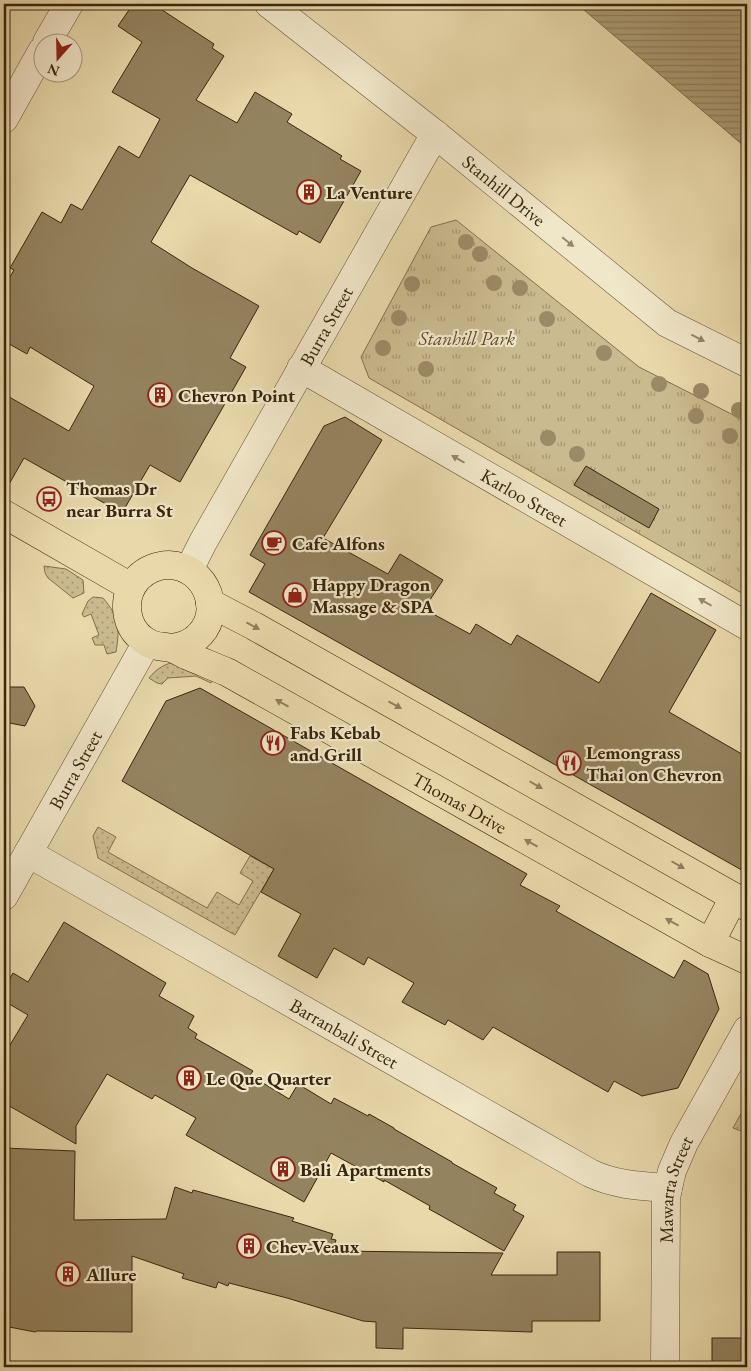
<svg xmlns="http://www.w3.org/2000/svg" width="751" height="1371" font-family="'EB Garamond',serif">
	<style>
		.grass { fill: url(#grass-tufts); stroke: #81704e }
		.garden { fill: url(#garden-dots); stroke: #81704e }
		.water { fill: url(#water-rules); stroke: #7e6c4b }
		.building { fill: #94835f; stroke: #38260d }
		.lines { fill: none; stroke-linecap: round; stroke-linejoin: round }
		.minor-casing { stroke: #645234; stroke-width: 29 }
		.major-casing { stroke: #38260d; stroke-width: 29 }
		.minor { stroke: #f0e6c8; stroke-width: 28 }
		.major { stroke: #e8d8aa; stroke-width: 28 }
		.tree { fill: #9b8a66 }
		.oneway { fill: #94866a }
		.oneway2 { fill: #907f5c }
		.labels { text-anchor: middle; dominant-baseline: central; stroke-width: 4.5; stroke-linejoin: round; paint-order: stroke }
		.street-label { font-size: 19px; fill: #38260d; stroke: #f0e6c8 }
		.poi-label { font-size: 19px; font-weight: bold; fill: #38260d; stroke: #f0e6c8; text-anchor: start }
		.park-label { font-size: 19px; font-style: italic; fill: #5c4b2e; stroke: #f0e6c8 }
	</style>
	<defs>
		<pattern id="grass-tufts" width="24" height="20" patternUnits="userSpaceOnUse" patternTransform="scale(1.25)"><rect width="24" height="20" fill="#caba8f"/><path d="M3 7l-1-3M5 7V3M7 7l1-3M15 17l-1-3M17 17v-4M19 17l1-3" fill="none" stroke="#a59773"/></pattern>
		<pattern id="garden-dots" width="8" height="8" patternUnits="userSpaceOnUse" patternTransform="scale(1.25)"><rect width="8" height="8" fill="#caba8f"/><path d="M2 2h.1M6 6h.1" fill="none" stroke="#a59773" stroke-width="1.8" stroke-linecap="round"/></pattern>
		<pattern id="water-rules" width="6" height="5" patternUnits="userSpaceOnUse" patternTransform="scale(1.25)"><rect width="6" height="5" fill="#ac9b75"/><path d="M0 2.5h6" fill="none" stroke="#8d7e5e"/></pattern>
	</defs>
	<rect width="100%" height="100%" fill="#e8d8aa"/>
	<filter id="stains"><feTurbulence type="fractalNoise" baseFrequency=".004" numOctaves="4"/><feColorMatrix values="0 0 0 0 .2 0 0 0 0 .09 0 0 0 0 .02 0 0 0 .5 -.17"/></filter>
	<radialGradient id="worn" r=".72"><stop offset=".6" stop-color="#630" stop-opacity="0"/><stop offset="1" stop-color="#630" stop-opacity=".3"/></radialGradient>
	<path class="grass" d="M456 220 639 367 747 422V596L369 378 361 357 431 227Z"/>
	<g class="garden">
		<path d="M44 566 66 569 83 580 84 593 73 598 48 578 45 573Z"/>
		<path d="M93 597 103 598C119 616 120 629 116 652L107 654 104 645H95L92 638 99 635 91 614 84 617 82 614 88 601Z"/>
		<path d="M177 661 215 675 211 683 196 676 168 678 162 684 157 683 149 678C157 668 165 664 177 661Z"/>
		<path d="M98 827 116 837 108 852 207 908 217 892 239 905 253 881 240 873 250 856 274 869 235 935 98 858 93 836Z"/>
		<path d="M747 1103V1120L741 1131 733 1128Z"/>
	</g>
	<path class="water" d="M577 4H747V148L744 146Z"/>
	<g class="building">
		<path d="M133 4H153L214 44 212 48 224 56 196 100 237 123 255 92 292 114 287 122 342 156 340 159 361 171 320 243 299 231 297 235 190 175 151 242 192 268 259 306 230 358 246 367 180 482 150 465 122 513 24 458 4 493V394L69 431 94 386 30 347 27 354 4 341V287L14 270 10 268 42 212 61 223 71 204 82 210 119 146 139 158 160 119 112 92 142 42 118 26Z"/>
		<path d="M345 417 382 440 323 538 388 574 400 554 443 580 424 609 470 634 476 624 511 645 517 635 599 683 651 593 716 630 669 712 747 757V873L249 592 265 564 250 555 324 426Z"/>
		<path d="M586 466 659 509 649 528 574 485Z"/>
		<path d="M4 687H24L35 706 25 726 4 722Z"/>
		<path d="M200 688 527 874 520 885 560 906 556 911 674 978 684 960 708 974 719 1009 678 1088 642 1096 614 1081 608 1092 493 1027 483 1040 448 1020 445 1025 402 1002 414 983 368 957 364 965 334 948 317 978 278 956 301 914 261 892 274 869 122 781 166 701Z"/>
		<path d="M64 922 166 983 159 996 194 1016 188 1028 197 1034 195 1038 253 1071 250 1075 289 1099 298 1084 331 1104 334 1098 368 1116 369 1114 394 1128V1129L452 1162V1163L497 1188 494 1193 516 1205 513 1210 524 1216 504 1251 429 1209 430 1206 384 1180V1182L331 1153 304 1202 186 1135 196 1118 155 1095 152 1099 107 1074 76 1126V1144L4 1103V1055L28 1015 4 1001V989L13 973 28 982Z"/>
		<path d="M4 1148 75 1151 74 1220 166 1219 175 1187 192 1193 193 1190 294 1218 292 1221 333 1234 331 1239 336 1240 333 1251 503 1253 491 1275H557V1252H600V1321H532V1332L403 1328V1349L376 1348V1322L363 1321 287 1298 229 1283 228 1286 218 1282 216 1288 182 1278 184 1274 132 1256V1332L37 1331 35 1332 4 1326Z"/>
		<rect x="712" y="1338" width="35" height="29"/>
	</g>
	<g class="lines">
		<g class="minor-casing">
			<g id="minor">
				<path id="s1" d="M269 4 435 134 667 323 747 363"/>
				<path d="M47 42 69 4"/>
				<path d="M4 119 42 51"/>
				<path id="s2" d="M301 368 747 626"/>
				<path id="s3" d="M189 570 203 542 435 134"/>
				<path id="s4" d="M28 853 590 1173C615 1185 640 1186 668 1188"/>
				<path id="s5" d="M4 896 147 642"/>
				<path id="s6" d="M665 1367 666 1199 668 1188 672 1171 684 1143 747 1030"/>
			</g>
		</g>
		<g class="major-casing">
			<g id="major">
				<path d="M4 514 131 587"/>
				<path d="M210 603 254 626 734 897 747 907"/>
				<path id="s7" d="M171 648C180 647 188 645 195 639 226 615 207 566 169 565 158 565 146 570 138 578 121 597 124 627 145 641 153 647 162 646 171 648 177 650 182 653 188 656 201 661 214 667 227 672L710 943 747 960"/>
				<path d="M710 943 734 897"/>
			</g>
		</g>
		<use href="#minor" class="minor"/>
		<use href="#major" class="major"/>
	</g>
	<g class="tree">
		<circle cx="466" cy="242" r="8"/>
		<circle cx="480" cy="254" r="8"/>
		<circle cx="494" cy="283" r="8"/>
		<circle cx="412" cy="284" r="8"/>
		<circle cx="520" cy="288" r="8"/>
		<circle cx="399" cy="318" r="8"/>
		<circle cx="547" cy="319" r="8"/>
		<circle cx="383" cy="348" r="8"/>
		<circle cx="604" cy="353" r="8"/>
		<circle cx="426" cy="369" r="8"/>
		<circle cx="659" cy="384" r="8"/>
		<circle cx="701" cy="391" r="8"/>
		<circle cx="739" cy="410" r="8"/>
		<circle cx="696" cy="416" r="8"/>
		<circle cx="730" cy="436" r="8"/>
		<circle cx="548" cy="438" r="8"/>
		<circle cx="577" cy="454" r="8"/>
	</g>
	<defs><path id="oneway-solid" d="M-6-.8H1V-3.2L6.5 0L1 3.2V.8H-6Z" transform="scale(1.25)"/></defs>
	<g class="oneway">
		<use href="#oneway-solid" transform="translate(568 242) rotate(39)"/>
		<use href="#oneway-solid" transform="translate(698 338) rotate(27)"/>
		<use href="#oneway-solid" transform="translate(458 459) rotate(-150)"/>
		<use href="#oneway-solid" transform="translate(705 602) rotate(-150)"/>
	</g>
	<g class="oneway2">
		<use href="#oneway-solid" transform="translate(253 626) rotate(28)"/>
		<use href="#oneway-solid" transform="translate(282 703) rotate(-151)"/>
		<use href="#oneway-solid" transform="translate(395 705) rotate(29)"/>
		<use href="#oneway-solid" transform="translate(536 785) rotate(30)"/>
		<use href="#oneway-solid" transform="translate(531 843) rotate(-151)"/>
		<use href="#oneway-solid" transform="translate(678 865) rotate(30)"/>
		<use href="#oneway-solid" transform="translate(672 922) rotate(-151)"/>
	</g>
	<defs>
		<g id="building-ring" transform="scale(1.25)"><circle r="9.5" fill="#f0e6c8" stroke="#8f2418" stroke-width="1.5"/><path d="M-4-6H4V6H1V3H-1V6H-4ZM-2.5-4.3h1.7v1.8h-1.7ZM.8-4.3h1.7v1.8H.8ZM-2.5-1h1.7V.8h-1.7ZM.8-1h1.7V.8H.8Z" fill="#8f2418"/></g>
		<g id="bus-ring" transform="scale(1.25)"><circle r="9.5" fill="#f0e6c8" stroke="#8f2418" stroke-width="1.5"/><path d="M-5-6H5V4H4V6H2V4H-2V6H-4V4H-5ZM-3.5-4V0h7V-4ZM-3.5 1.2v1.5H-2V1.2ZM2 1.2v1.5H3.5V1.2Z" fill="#8f2418"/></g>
		<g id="cafe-ring" transform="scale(1.25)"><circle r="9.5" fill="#f0e6c8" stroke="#8f2418" stroke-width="1.5"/><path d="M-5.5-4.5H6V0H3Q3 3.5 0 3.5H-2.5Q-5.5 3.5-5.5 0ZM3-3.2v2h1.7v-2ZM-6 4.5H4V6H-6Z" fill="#8f2418"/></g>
		<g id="shop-ring" transform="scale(1.25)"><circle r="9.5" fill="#f0e6c8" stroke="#8f2418" stroke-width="1.5"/><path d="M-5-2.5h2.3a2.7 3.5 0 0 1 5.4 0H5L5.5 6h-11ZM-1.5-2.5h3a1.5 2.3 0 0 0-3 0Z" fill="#8f2418"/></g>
		<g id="restaurant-ring" transform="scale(1.25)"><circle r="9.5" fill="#f0e6c8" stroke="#8f2418" stroke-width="1.5"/><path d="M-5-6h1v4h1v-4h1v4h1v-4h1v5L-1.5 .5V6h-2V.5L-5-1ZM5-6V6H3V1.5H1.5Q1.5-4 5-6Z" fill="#8f2418"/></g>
	</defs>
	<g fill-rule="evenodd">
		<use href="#building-ring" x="309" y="192"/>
		<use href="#building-ring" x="160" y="395"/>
		<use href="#bus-ring" x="49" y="499"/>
		<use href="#cafe-ring" x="274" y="543"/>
		<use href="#shop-ring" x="295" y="595"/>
		<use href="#restaurant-ring" x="273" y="743"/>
		<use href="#restaurant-ring" x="569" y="763"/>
		<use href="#building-ring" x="189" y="1078"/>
		<use href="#building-ring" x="283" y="1169"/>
		<use href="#building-ring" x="249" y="1246"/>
		<use href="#building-ring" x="68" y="1274"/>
	</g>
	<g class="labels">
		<g class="street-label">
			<text stroke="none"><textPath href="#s1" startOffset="300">Stanhill Drive</textPath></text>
			<text stroke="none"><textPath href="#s3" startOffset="280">Burra Street</textPath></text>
			<text stroke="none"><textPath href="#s2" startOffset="258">Karloo Street</textPath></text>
			<text stroke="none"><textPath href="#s5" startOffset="145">Burra Street</textPath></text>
			<text stroke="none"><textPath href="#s7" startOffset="589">Thomas Drive</textPath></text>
			<text stroke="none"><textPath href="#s4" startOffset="364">Barranbali Street</textPath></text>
			<text stroke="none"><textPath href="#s6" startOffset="179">Mawarra Street</textPath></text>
		</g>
		<g class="poi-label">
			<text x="326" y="192">La Venture</text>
			<text x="178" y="395">Chevron Point</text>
			<text x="66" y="488">Thomas Dr<tspan x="66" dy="22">near Burra St</tspan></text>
			<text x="292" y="543">Cafe Alfons</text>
			<text x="312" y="584">Happy Dragon<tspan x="312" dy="22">Massage &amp; SPA</tspan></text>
			<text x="290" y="732">Fabs Kebab<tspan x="290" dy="22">and Grill</tspan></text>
			<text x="586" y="752">Lemongrass<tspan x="586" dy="22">Thai on Chevron</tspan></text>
			<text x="206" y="1078">Le Que Quarter</text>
			<text x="300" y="1169">Bali Apartments</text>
			<text x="266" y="1246">Chev-Veaux</text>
			<text x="86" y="1274">Allure</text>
		</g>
		<g class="park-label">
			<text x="467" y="338">Stanhill Park</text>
		</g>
	</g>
	<rect width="751" height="1371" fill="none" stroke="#e8d8aa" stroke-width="20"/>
	<rect x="5" y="5" width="741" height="1361" fill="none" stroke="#38260d" stroke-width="2.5"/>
	<rect x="10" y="10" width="731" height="1351" fill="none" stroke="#38260d"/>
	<g transform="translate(58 58) rotate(200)"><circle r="24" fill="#f0e6c8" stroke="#a6997d"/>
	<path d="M0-4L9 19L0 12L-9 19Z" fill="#8f2418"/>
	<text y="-8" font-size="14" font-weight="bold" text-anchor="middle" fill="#38260d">N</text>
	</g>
	<rect width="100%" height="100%" filter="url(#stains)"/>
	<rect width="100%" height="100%" fill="url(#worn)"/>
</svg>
